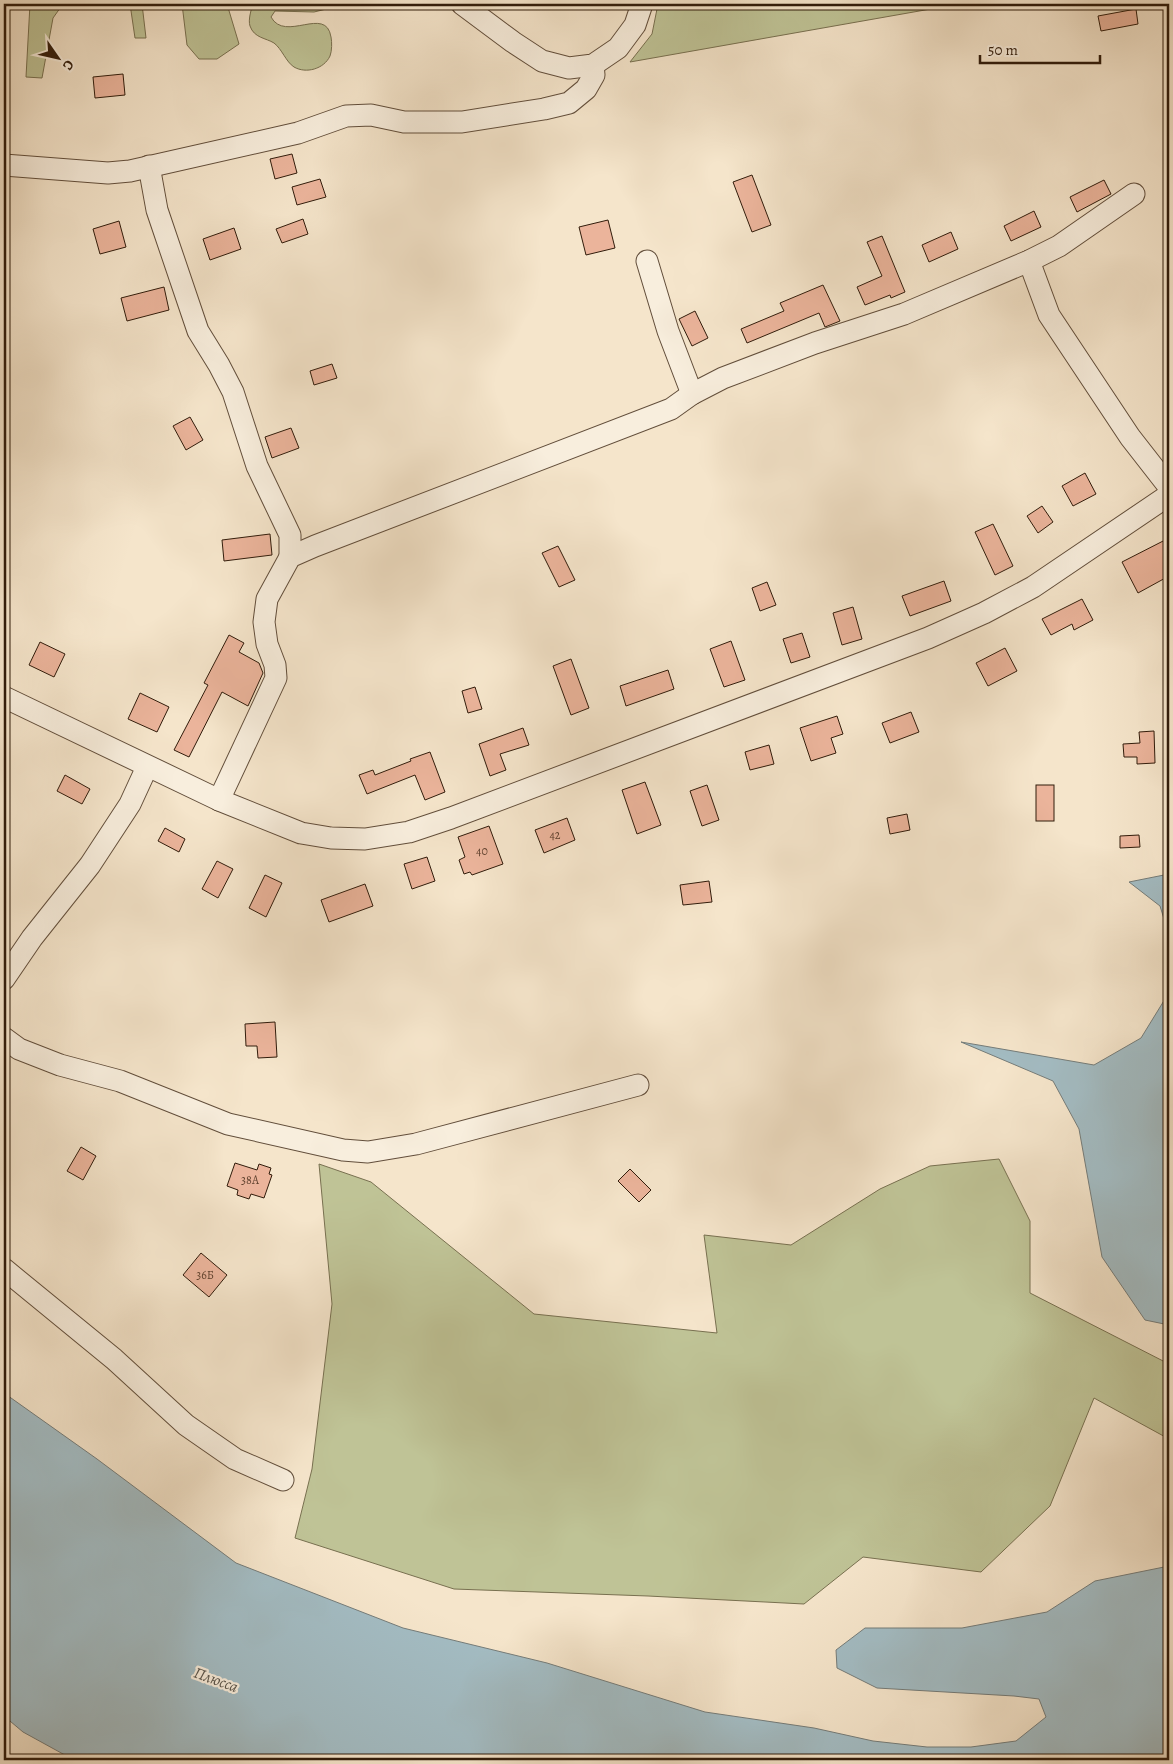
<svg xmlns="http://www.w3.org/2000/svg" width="1173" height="1764" font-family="Alegreya,serif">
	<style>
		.green { fill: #bfc396; stroke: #787050 }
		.water { fill: #a3bcc3; stroke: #757c79 }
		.building { fill: #ebb49b; stroke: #311c0b }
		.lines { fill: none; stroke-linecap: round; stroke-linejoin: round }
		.minor-casing { stroke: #624e3b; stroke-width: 23 }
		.minor { stroke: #f8eedd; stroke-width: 21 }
		.labels { text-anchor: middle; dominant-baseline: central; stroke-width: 4.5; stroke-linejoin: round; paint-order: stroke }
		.number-label { font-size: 12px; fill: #60422f }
		.water-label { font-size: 16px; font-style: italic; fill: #59544b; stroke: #f8eedd }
	</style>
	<rect width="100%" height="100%" fill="#f5e5cb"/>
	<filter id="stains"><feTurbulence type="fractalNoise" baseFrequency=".004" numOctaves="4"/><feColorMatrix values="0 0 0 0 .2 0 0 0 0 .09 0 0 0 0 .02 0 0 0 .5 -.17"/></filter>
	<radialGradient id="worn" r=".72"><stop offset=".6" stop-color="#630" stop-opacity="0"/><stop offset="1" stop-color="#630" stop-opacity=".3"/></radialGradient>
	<g class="green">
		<path d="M30 4H63L53 18 42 78 26 77Z"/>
		<path d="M130 4H142L146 38H135Z"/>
		<path d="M182 4H227L239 44 217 59H199L187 45Z"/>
		<path d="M253 4H347L314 12 275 11 271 17C285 43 326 5 331 37 332 42 332 51 330 56 324 69 306 74 294 67 286 62 282 49 274 43 266 38 254 38 250 26 248 20 251 10 253 4Z"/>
		<path d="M658 4H959L630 62 652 34Z"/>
		<path d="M999 1159 1030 1221V1293L1169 1364V1439L1094 1398 1050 1506 981 1572 863 1557 804 1604 648 1596 454 1589 295 1538 312 1469 332 1304 319 1164 371 1182 534 1314 717 1333 704 1235 791 1245 880 1189 930 1166Z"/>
	</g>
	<g class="water">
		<path d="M1169 874V935L1160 906 1129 882Z"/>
		<path d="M1169 974V1325L1145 1320 1102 1257 1079 1129 1053 1081 961 1042 1094 1065 1141 1038 1165 999Z"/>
		<path d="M4 1393 97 1459 236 1563 403 1628 547 1663 705 1712 814 1728 873 1741 927 1747H971L1016 1741 1046 1717 1039 1699 1014 1696 877 1688 837 1668 836 1650 865 1628H962L1047 1612 1095 1581 1169 1566V1760H74L23 1732 4 1716Z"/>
	</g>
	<g class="building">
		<path d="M1136 9 1138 24 1101 31 1098 16Z"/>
		<path d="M123 74 125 95 95 98 93 77Z"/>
		<path d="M292 154 297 173 275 179 270 159Z"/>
		<path d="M752 175 771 225 752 232 733 182Z"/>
		<path d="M320 179 326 197 297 205 292 187Z"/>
		<path d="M1104 180 1111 194 1077 212 1070 197Z"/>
		<path d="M1034 211 1041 227 1011 241 1004 226Z"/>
		<path d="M303 219 308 234 282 243 276 229Z"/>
		<path d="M608 220 615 248 586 255 579 227Z"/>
		<path d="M119 221 126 247 100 254 93 229Z"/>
		<path d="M234 228 241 249 210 260 203 239Z"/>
		<path d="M951 232 958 249 929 262 922 245Z"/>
		<path d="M882 236 905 292 891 298 890 295 865 305 857 287 882 276 867 242Z"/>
		<path d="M823 285 840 321 825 327 819 313 747 343 741 329 784 311 780 303Z"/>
		<path d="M164 287 169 310 127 321 121 298Z"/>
		<path d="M695 311 708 338 692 346 679 319Z"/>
		<path d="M332 364 337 378 314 385 310 371Z"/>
		<path d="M190 417 203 440 186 450 173 426Z"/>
		<path d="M291 428 299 448 272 458 265 437Z"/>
		<path d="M1085 473 1096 494 1073 506 1062 486Z"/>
		<path d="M1042 506 1053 522 1038 533 1027 516Z"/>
		<path d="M993 524 1013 566 995 575 975 532Z"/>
		<path d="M270 534 272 555 224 561 222 540Z"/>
		<path d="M1169 538V576L1138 593 1122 562Z"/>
		<path d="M558 546 575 580 559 587 542 553Z"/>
		<path d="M944 581 951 601 910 616 902 596Z"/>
		<path d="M767 582 776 605 760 611 752 588Z"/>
		<path d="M1082 599 1093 620 1074 630 1072 624 1051 635 1042 619Z"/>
		<path d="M853 607 862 639 842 645 833 613Z"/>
		<path d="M802 633 810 657 791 663 783 639Z"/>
		<path d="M229 635 244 643 239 652 259 663 263 673 248 706 222 692 189 757 174 750 208 685 204 683Z"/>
		<path d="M731 641 745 680 724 687 710 649Z"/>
		<path d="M40 642 65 654 54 677 29 665Z"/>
		<path d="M1005 648 1017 671 988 686 976 663Z"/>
		<path d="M571 659 589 708 571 715 553 666Z"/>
		<path d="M668 670 674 689 626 706 620 686Z"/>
		<path d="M475 687 482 709 468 713 462 691Z"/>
		<path d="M140 693 169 707 157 732 128 719Z"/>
		<path d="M911 712 919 732 890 743 882 723Z"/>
		<path d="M837 716 843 734 831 738 836 753 811 761 800 728Z"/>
		<path d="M523 728 529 745 500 754 506 770 490 776 479 744Z"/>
		<path d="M1154 731 1155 763 1137 764V757H1124L1123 744 1140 743 1139 732Z"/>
		<path d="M769 745 774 764 750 770 745 752Z"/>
		<path d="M430 752 445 792 425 800 415 775 367 794 359 775 373 770 375 775 411 761 410 759Z"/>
		<path d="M65 775 90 789 82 804 57 791Z"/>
		<path d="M645 782 661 825 637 834 622 790Z"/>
		<path d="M707 785 719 820 702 826 690 791Z"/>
		<rect x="1036" y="785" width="18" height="36"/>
		<path d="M907 814 910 830 890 834 887 818Z"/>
		<path d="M567 818 575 840 544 853 535 830Z"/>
		<path d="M489 826 503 864 472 875 470 872 464 874 459 860 465 857 458 837Z"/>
		<path d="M165 828 185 839 179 852 158 841Z"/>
		<path d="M1139 835 1140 847 1120 848V836Z"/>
		<path d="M427 857 435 881 412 889 404 864Z"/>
		<path d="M217 861 233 869 218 898 202 889Z"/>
		<path d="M265 875 282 883 266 917 249 908Z"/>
		<path d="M709 881 712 902 683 905 680 885Z"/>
		<path d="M365 884 373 906 329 922 321 900Z"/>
		<path d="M275 1022 277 1057 258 1058 257 1046H246L245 1024Z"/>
		<path d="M81 1147 96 1156 83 1180 67 1171Z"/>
		<path d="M235 1163 257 1170 259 1164 271 1168 269 1174 272 1175 264 1198 251 1194 249 1199 237 1195 238 1190 227 1186Z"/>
		<path d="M630 1169 651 1190 639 1202 618 1181Z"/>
		<path d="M201 1253 227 1275 209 1297 183 1275Z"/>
	</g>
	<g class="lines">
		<g class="minor-casing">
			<g id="minor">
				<path d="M462 4 513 42 542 61 569 68 593 65 618 48 635 25 642 4"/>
				<path d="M4 165 108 173 130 171 298 133 346 116 371 115 404 122H462L544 109 569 103 586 89 594 75 593 65"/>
				<path d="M149 166 157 210 198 331 219 365 233 392 257 466 290 535V557"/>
				<path d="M647 261 668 331 692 394"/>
				<path d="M1029 261 1049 315 1130 437 1169 487"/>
				<path d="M4 697 219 800 301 833 331 838 365 839 409 832 451 818 928 638 984 613 1033 587 1169 495"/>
				<path d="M219 800 276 678 275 665 267 644 264 622 267 599 290 557 315 546 671 409 692 394 723 378 815 343 904 314 1029 261 1059 246 1134 194"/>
				<path d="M4 979 32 938 90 865 130 804 147 767"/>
				<path d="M4 1038 19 1049 60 1065 120 1081 228 1124 343 1150 368 1152 416 1144 638 1085"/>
				<path d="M4 1269 114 1359 186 1425 235 1459 283 1480"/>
			</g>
		</g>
		<use href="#minor" class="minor"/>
	</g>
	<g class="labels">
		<g class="number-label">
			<text x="555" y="835">42</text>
			<text x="482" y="851">40</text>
			<text x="250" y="1180">38А</text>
			<text x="205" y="1275">36Б</text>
		</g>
		<g class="water-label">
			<text transform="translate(216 1680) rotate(20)">Плюсса</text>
		</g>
	</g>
	<rect width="1173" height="1764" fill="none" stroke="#f5e5cb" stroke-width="20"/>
	<rect x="5" y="5" width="1163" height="1754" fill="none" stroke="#311c0b" stroke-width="2.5"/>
	<rect x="10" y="10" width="1153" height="1744" fill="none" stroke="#311c0b"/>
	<g transform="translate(58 58) rotate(124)" stroke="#f8eedd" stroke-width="4" paint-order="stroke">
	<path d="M0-4L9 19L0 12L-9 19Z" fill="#311c0b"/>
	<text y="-8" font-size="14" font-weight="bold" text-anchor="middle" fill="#311c0b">С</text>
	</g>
	<path d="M980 55v8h120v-8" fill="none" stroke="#311c0b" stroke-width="2.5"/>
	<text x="988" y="55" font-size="15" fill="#311c0b" stroke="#f8eedd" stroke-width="4" paint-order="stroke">50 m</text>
	<rect width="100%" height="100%" filter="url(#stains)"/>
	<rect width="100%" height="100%" fill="url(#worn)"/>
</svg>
